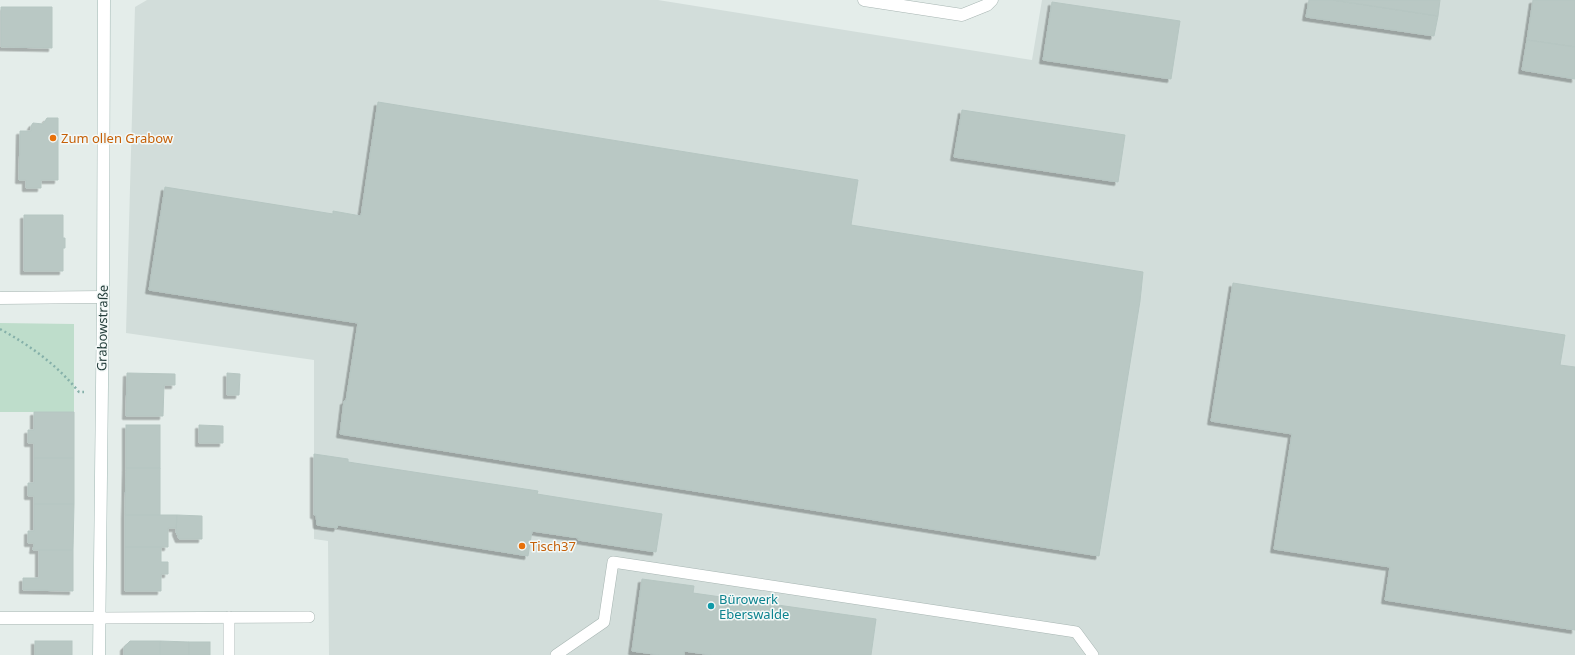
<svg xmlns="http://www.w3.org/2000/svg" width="1575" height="655" font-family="'Noto Sans',sans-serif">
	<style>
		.built { fill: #d2ddda }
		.green { fill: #beddcb }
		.building { fill: #b9c8c4; stroke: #b6c6c2; filter: url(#shadow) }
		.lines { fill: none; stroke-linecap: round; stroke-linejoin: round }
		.service-casing { stroke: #a7b5b2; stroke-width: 12 }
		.minor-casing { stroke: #a7b5b2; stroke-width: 13 }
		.secondary-casing { stroke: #a2b8b4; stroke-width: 13 }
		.path { stroke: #85b0a9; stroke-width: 2.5; stroke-dasharray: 2 3; stroke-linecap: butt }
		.service { stroke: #fff; stroke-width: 11 }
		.minor { stroke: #fff; stroke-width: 12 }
		.secondary { stroke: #fff; stroke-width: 12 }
		.food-dot { fill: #e8710a; stroke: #f4f9f8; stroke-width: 1.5 }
		.culture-dot { fill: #0f9aa8; stroke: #f4f9f8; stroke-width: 1.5 }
		.labels { text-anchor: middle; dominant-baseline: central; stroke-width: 3; stroke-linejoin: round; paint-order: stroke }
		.food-label { font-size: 13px; fill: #c56008; stroke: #f4f9f8; text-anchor: start }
		.street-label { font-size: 13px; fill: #243e3b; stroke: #f4f9f8 }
		.culture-label { font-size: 13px; fill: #0d838f; stroke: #f4f9f8; text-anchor: start }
	</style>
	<defs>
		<filter id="shadow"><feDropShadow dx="-3.5" dy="3.5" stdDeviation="0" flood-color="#0004"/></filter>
	</defs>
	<rect width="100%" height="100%" fill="#e4edea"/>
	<path class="built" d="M147 0H658L1032 60 1042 0H1575V655H329L328 541 314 539V360L126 333 135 7Z"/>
	<path class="green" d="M0 323 74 324V412H0Z"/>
	<g class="building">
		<path d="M1309 0H1333L1438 16 1434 36 1306 17Z"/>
		<path d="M1333 0H1440L1438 16Z"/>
		<path d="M1533 0H1575V47L1527 40Z"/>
		<path d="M1052 2 1180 21 1171 79 1043 60Z"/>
		<path d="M1 7H52V48L1 47Z"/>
		<path d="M1527 40 1575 47V79L1522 70Z"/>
		<path d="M378 102 858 180 851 225 1143 272 1140 301 1099 556 340 434 344 401H346L358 323 149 290 165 187 333 214V211L361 216Z"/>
		<path d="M962 110 1125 135 1118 182 954 157Z"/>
		<path d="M47 118H58V180H41V188H26V180H19L20 131H31V126L33 123 43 124Z"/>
		<path d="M24 215H63V238H65V248H63V271H24Z"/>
		<path d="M1233 283 1565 335 1560 365 1575 367V630L1385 600 1390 567 1274 549 1292 434 1211 421Z"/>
		<path d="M127 373 175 374V385H164L163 416H126Z"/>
		<path d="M227 373 240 374 239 395H227Z"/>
		<path d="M34 412H74V458H34V443H28V430H34Z"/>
		<rect x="126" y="425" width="34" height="43"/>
		<path d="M199 425 223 426V443H199Z"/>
		<path d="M314 454 348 459V462L538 491 537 494 662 514 656 552 578 540 579 538 532 531 528 556 338 525 337 528 317 525 316 515H314Z"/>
		<path d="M34 458H74V504H34V496H28V483H34Z"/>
		<path d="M126 468H160V515H125Z"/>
		<path d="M34 504H74L73 550H33L34 543H28V531H34Z"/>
		<path d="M125 515H177V528H168V547H125Z"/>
		<path d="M177 515 202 516V539H179L176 532Z"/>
		<path d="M125 547H161V562H168V574H161V591H125Z"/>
		<path d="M39 550H73V591L23 590V578H39Z"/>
		<path d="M642 579 694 586 693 593 876 619 871 655H712L684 651V655H660L632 651Z"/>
		<rect x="35" y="641" width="37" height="14"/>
		<path d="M130 641H160V655H124V647Z"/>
		<path d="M160 641 189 642V655H160Z"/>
		<rect x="189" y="642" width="21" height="13"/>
	</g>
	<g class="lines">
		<g class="service-casing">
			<g id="service">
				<path d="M229 617V655"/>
				<path d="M99 618 309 617"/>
				<path d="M556 655 604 622 613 562 1076 632 1093 655"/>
			</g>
		</g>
		<g class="minor-casing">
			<g id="minor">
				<path d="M864 0 962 15 987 5 992 0"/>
				<path d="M0 298 103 297"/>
				<path d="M0 618H99"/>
			</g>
		</g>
		<g class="secondary-casing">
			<path id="secondary" d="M99 655 103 297 104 0"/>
		</g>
		<path class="path" d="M0 329C31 346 57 365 79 392H84"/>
		<use href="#service" class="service"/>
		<use href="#minor" class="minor"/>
		<use href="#secondary" class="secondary"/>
	</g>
	<g class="food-dot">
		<circle cx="53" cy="138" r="4"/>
		<circle cx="522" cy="546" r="4"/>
	</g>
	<circle class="culture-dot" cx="711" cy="606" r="4"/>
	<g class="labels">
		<g class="food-label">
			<text x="61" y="138">Zum ollen Grabow</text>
			<text x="530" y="546">Tisch37</text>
		</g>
		<g class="street-label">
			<text transform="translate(102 328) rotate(-89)">Grabowstraße</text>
		</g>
		<g class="culture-label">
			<text x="719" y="599">Bürowerk<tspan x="719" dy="15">Eberswalde</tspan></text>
		</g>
	</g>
</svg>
